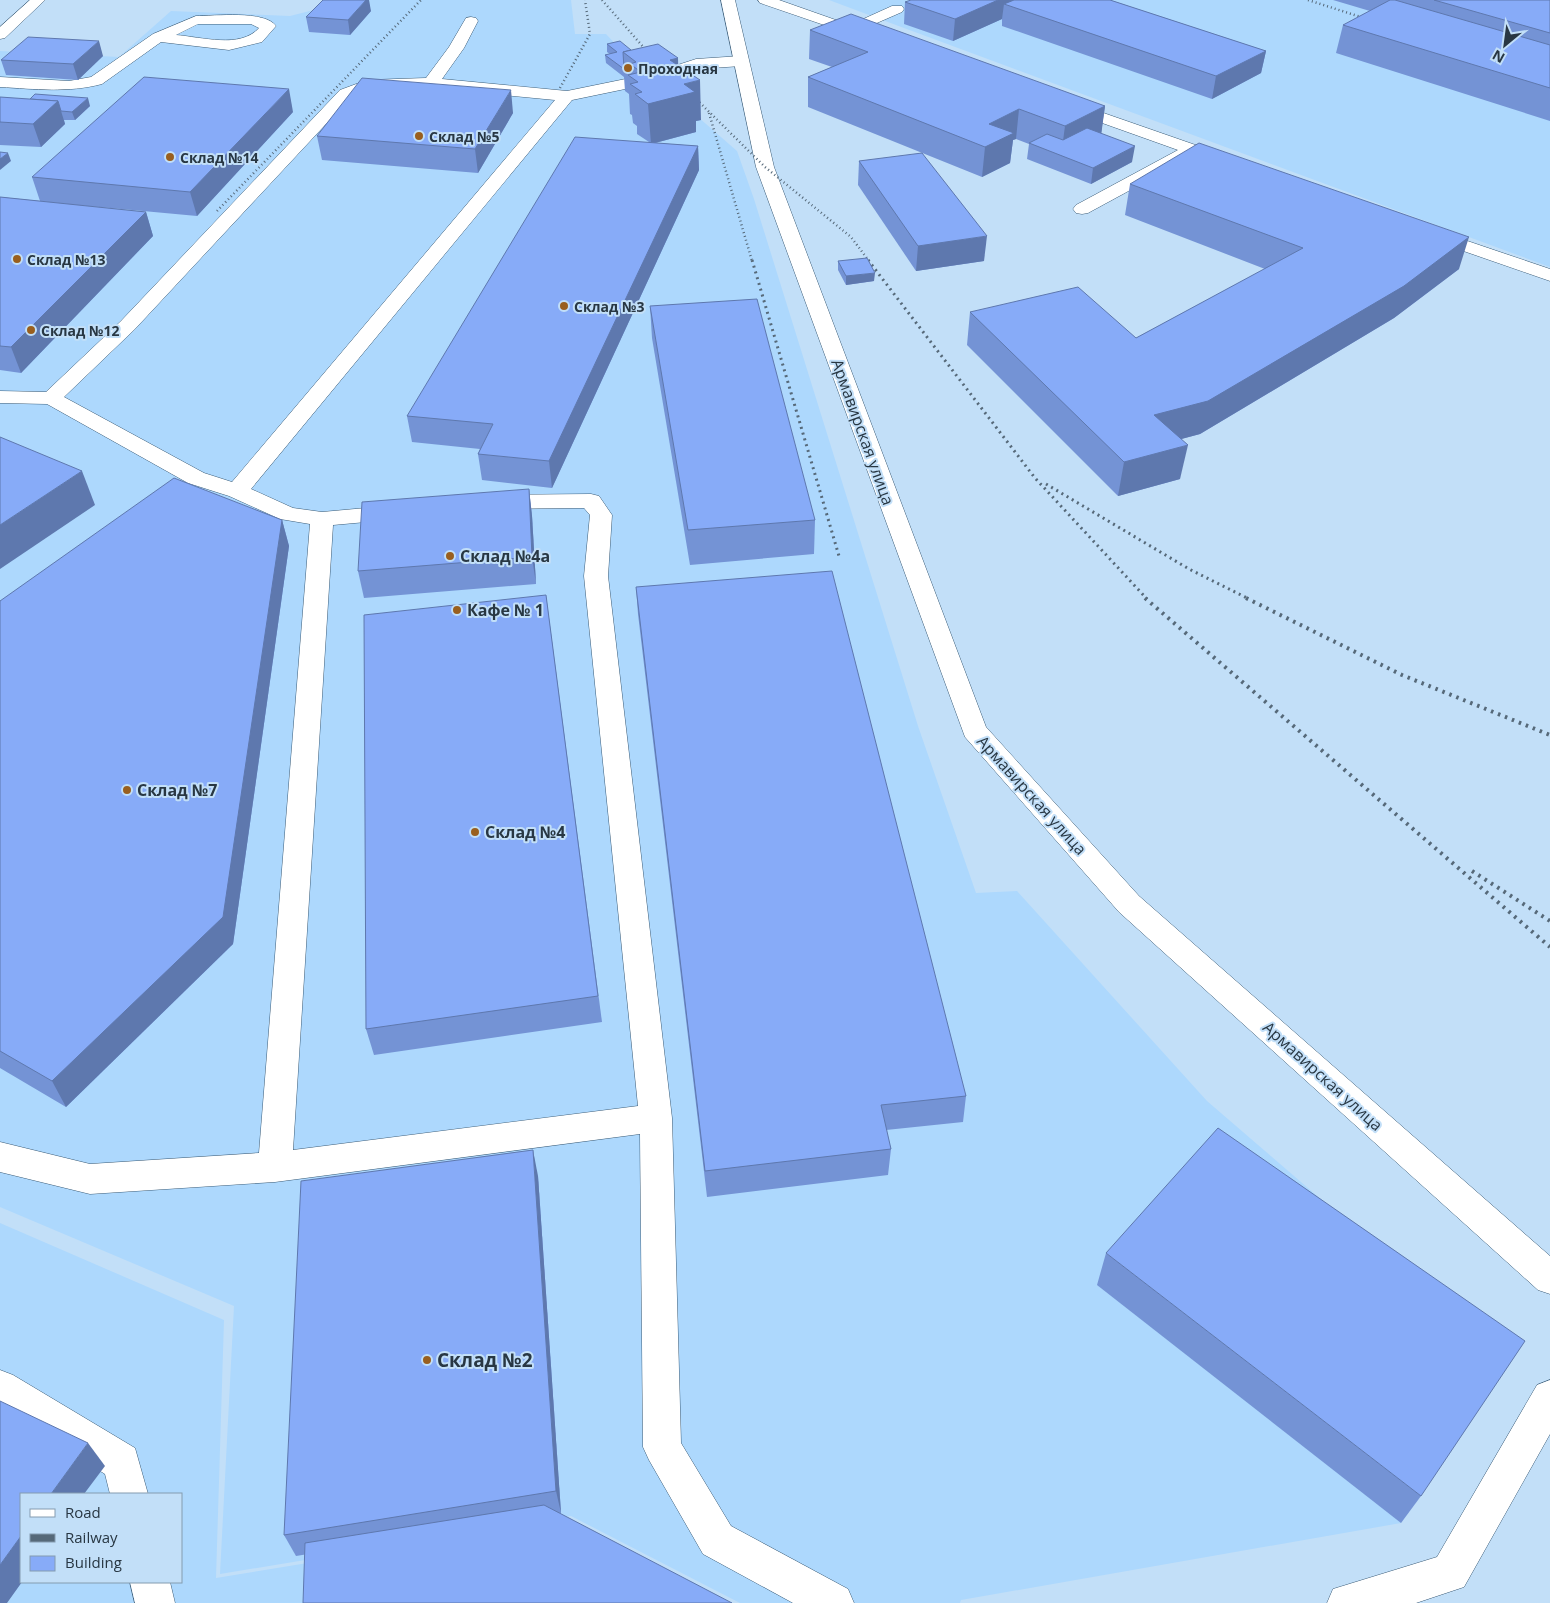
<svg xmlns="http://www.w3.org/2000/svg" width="1550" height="1603" font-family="'Open Sans',sans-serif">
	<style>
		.built { fill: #add8fd; fill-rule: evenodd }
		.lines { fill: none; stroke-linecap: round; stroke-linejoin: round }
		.minor-casing { stroke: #3b5c77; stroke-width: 1 }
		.major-casing { stroke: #3b5c77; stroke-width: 1 }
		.minor { fill: #fff; fill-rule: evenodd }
		.major { fill: #fff; fill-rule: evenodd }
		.rail-far2 { stroke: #566979; stroke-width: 2.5; stroke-dasharray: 1 3; stroke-linecap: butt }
		.rail-far1 { stroke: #566979; stroke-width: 3; stroke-dasharray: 2 4; stroke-linecap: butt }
		.rail { stroke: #566979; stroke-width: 4; stroke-dasharray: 2.5 5; stroke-linecap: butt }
		.wall { fill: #7493d5 }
		.shaded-wall { fill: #5e78ae }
		.building { fill: #87abf8; stroke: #5e78ae }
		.poi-dot { fill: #995f1e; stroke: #c2dff8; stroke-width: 2 }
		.labels { text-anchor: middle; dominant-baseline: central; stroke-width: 4; stroke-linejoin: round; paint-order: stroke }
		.far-poi-label { font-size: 14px; font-weight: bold; fill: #283743; stroke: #c2dff8; text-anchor: start }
		.street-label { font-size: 16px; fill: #283743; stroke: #c2dff8 }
		.poi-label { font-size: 16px; font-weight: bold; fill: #283743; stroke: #c2dff8; text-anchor: start }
		.near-poi-label { font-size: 19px; font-weight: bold; fill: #283743; stroke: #c2dff8; text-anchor: start }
	</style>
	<rect width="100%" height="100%" fill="#c2dff8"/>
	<g class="built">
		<path d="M353 0H571L575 34H606L620 49 737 151 754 199 918 726 976 893 1017 891 1207 1101 1506 1359 1504 1371 1401 1523 961 1600 960 1603H740L571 1516 220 1574 234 1306 0 1207V51L119 57 171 11 290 16Z"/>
		<path d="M829 0H1550V267L877 18Z"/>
		<path d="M0 1223 224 1320 216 1578 571 1520 729 1603H0ZM21 1494H181V1582H21Z"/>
	</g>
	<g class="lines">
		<g class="minor-casing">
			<g id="minor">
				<path d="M30 0H45L5 38 0 39V27Z"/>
				<path d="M758 0H779L850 25 892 6H902L904 9 902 12 863 29 870 32 872 35 870 38 865 39 760 3Z"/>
				<path d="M196 16C214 16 265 10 276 26L262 42 229 50 161 42 102 84C68 93 35 89 0 87V77L69 81 91 77 153 34ZM198 24H251L259 28C240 49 202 37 176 35Z"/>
				<path d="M471 17 476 18 478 21 464 48 442 79 567 91 650 74 696 59 741 56 746 58 749 61 746 64 741 66 698 69 654 83 572 100 251 489 293 508 322 512 399 505 407 507 410 512 407 517 399 519 333 525 293 1150 638 1106 584 576 590 515 584 508 494 509 486 507 483 502 486 497 494 495 591 494 599 496 612 515 608 576 672 1118 681 1443 731 1526 848 1589 854 1603H793L703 1554 649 1460 643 1447 640 1134 275 1182 90 1194 0 1172V1142L90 1164 259 1153 310 524 280 519 229 496 188 483 47 404 0 403V391L46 392 121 321 340 90 367 80 426 78 449 47 466 18ZM431 88 555 100 232 482 204 473 64 397 135 329 352 96 369 90Z"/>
				<path d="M1069 101 1230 157 1233 161 1230 165 1224 166 1193 156 1088 213 1082 214 1076 213 1073 209 1076 205 1178 150 1063 109 1061 106 1063 103Z"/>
				<path d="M1432 229 1550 269V281L1426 238 1423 234 1426 230Z"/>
				<path d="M0 1370 13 1375 135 1448 148 1494H110L105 1474 0 1409Z"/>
				<path d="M1550 1380V1434L1464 1587 1416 1603H1327L1333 1589 1437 1557 1537 1385Z"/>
				<path d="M130 1582H170L175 1603H135Z"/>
			</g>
		</g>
		<g class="major-casing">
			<path id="major" d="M721 0H735L774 167 986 727 1139 896 1550 1256V1294L1538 1290 1119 912 965 737 756 167Z"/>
		</g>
		<use href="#minor" class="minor"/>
		<use href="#major" class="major"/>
		<g class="rail-far2">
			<path d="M602 0 653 58"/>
			<path d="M1308 0 1370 20"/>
			<path d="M560 88 590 34 585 0"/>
			<path d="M691 94 765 167 851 237 869 261"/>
			<path d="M709 113 752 261"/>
			<path d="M217 211 421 0"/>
		</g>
		<g class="rail-far1">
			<path d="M752 260 839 556"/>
			<path d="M868 260 1035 478 1147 599"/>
			<path d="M1046 484 1189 569 1249 599"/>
		</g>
		<g class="rail">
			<path d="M1145 598 1550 947"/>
			<path d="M1246 598 1402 675 1550 735"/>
			<path d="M1472 871 1550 921"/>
		</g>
	</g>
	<g class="wall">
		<path d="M1110 0 1266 51 1261 73 1212 99 1002 26V19L953 41 904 24 905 2Z"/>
		<path d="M1333 0H1550V121L1336 53 1343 25 1370 11Z"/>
		<path d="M371 11 350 35 309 32 306 17Z"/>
		<path d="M810 30 1105 106 1101 133 1132 162 1091 184 1027 159 1029 144 1016 139 1013 140 1010 163 982 177 808 107V77L832 67 809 59Z"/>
		<path d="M607 44 631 50 678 58V65L701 120 696 121V132L655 143 698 146 699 170 552 488 482 480 478 454 480 449 412 442 407 416 649 142 637 134V126L633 123 632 115 630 114 629 94 625 91 624 77 606 63 605 55 610 54 607 52Z"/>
		<path d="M103 56 78 80 6 75 1 60Z"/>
		<path d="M0 97 90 106 75 120H64L65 124 41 147 0 145Z"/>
		<path d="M293 112 197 216 89 206 146 212 153 236 21 373 0 370V197L40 201 32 177Z"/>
		<path d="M513 113 478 173 322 160 317 136Z"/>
		<path d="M859 161 984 261 916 271 858 185Z"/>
		<path d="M1130 184 1459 269 1394 318 1200 434 1181 439 1180 479 1118 496 967 345 970 312 1136 338 1265 269 1125 215Z"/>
		<path d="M838 261 874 281 846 285 838 270Z"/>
		<path d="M650 306 815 520 814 554 690 565 652 338Z"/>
		<path d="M529 489 532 516 536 584 364 598 358 571Z"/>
		<path d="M282 520 289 546 233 944 66 1107 0 1068V601Z"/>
		<path d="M636 587 966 1096 963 1122 886 1130 891 1149 888 1175 707 1197 638 614Z"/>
		<path d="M546 595 602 1022 374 1055 366 1029Z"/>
		<path d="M538 1176 561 1513 296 1556 284 1535Z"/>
		<path d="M1106 1253 1421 1496 1401 1523 1097 1285Z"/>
	</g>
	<g class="shaded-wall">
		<path d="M366 0H369L371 11 350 35 348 20Z"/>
		<path d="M998 0H1039L1004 4 1002 19 953 41 955 19Z"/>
		<path d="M99 41 103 56 78 80 73 64Z"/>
		<path d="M1266 51 1261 73 1212 99 1216 76Z"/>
		<path d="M678 58 679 96 684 84 700 80 701 120 696 121V132L651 144 648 104 670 60Z"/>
		<path d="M289 89 293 112 197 216 190 192Z"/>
		<path d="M511 90 513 113 478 173 475 149Z"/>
		<path d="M88 98 90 106 75 120 72 112Z"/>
		<path d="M58 101 65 124 41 147 33 124Z"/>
		<path d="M1105 106 1101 136 1061 156 1065 126Z"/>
		<path d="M1019 109 1016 139 1013 140 1010 163 982 177 985 147 989 124Z"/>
		<path d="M698 146 699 170 552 488 549 461Z"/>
		<path d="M1135 146 1132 162 1091 184 1093 168Z"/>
		<path d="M8 153 11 161 0 170V159Z"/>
		<path d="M146 212 153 236 21 373 11 347Z"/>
		<path d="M987 236 984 261 916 271 918 246Z"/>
		<path d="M1469 237 1459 269 1394 318 1200 434 1148 448 1154 415Z"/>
		<path d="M875 273 874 281 846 285V276Z"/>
		<path d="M1188 445 1180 479 1118 496 1124 462Z"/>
		<path d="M82 471 95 505 0 569V525Z"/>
		<path d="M529 489 532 516 536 584 532 557Z"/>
		<path d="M282 520 289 546 233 944 66 1107 52 1081Z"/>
		<path d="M533 1150 538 1176 561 1513 556 1491Z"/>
		<path d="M88 1443 105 1466 84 1494H51Z"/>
		<path d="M21 1536V1582H22L7 1603H0V1565Z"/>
	</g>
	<g class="building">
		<path d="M323 0H366L348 20 306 17Z"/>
		<path d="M911 0H998L955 19 905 2Z"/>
		<path d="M1014 0H1110L1266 51 1216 76 1004 4Z"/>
		<path d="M1390 0H1395L1550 45V88L1343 25Z"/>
		<path d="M1434 0H1550V33Z"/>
		<path d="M851 14 1105 106 1065 126 1019 109 989 124 1014 133 985 147 808 77 868 52 810 30Z"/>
		<path d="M28 37 99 41 73 64 1 60Z"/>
		<path d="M620 41 631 50 623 52 624 69 605 55 617 52 607 44Z"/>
		<path d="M658 44 678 58 670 60 700 80 684 84 695 92 648 104 635 94 642 92 630 84 638 82 628 75 641 72 630 64 636 62 623 52Z"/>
		<path d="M144 77 289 89 190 192 32 177Z"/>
		<path d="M362 78 511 90 475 149 317 136Z"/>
		<path d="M35 94 88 98 72 112 61 111 58 101 30 99Z"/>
		<path d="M0 97 58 101 33 124 0 122Z"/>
		<path d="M1087 128 1135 146 1093 168 1029 143 1047 134 1063 140Z"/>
		<path d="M575 137 698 146 549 461 478 454 493 424 407 416Z"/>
		<path d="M1199 143 1469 237 1404 286 1208 401 1154 415 1188 445 1124 462 970 312 1078 287 1136 338 1303 248 1130 184Z"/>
		<path d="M0 152 8 153 0 159Z"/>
		<path d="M922 153 987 236 918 246 859 161Z"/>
		<path d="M0 197 146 212 11 347 0 346Z"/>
		<path d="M867 258 875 273 846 276 838 261Z"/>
		<path d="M757 299 815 520 688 530 650 306Z"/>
		<path d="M0 437 82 471 0 525Z"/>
		<path d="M174 478 282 520 223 917 52 1081 0 1051V601Z"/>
		<path d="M529 489 532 557 358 571 362 502Z"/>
		<path d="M832 571 966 1096 881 1105 891 1149 705 1171 636 587Z"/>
		<path d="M546 595 598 996 366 1029 364 615Z"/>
		<path d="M1218 1128 1525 1341 1421 1496 1106 1253Z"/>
		<path d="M533 1150 556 1491 284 1535 301 1181Z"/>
		<path d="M0 1401 88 1443 51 1494H21V1536L0 1565Z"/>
		<path d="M544 1505 732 1603H303L305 1543Z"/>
	</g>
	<g class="poi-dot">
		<circle cx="628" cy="68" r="5"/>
		<circle cx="419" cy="136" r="5"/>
		<circle cx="170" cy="157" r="5"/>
		<circle cx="17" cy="259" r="5"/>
		<circle cx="564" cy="306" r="5"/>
		<circle cx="31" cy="330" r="5"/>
		<circle cx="450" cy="556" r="5"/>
		<circle cx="457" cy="610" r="5"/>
		<circle cx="127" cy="790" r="5"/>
		<circle cx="475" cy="832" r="5"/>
		<circle cx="427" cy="1360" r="5"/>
	</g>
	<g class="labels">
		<g class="far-poi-label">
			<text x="638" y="68">Проходная</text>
			<text x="429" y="136">Склад №5</text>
			<text x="180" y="157">Склад №14</text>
			<text x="27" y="259">Склад №13</text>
			<text x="574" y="306">Склад №3</text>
			<text x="41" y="330">Склад №12</text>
		</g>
		<g class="street-label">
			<text transform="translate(863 432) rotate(70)">Армавирская улица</text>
			<text transform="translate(1032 795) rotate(48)">Армавирская улица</text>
			<text transform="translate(1323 1076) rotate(42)">Армавирская улица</text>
		</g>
		<g class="poi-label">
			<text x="460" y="556">Склад №4а</text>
			<text x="467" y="610">Кафе № 1</text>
			<text x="137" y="790">Склад №7</text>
			<text x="485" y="832">Склад №4</text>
		</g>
		<g class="near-poi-label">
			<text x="437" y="1360">Склад №2</text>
		</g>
	</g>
	<rect x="20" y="1493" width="162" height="90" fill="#c2dff8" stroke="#849cb0"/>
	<rect x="30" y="1509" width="25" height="8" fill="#ffffff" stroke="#849cb0"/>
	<text x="65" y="1518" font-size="15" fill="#283743">Road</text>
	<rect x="30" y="1534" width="25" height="8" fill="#566979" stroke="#849cb0"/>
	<text x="65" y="1543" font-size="15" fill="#283743">Railway</text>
	<rect x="30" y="1556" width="25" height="15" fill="#87abf8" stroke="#849cb0"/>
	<text x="65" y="1568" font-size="15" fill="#283743">Building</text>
	<g transform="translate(1505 45) rotate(209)" stroke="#c2dff8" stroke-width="4" paint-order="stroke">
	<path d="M0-4L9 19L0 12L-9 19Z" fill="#283743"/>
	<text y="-8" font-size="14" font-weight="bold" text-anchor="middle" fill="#283743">N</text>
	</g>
</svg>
